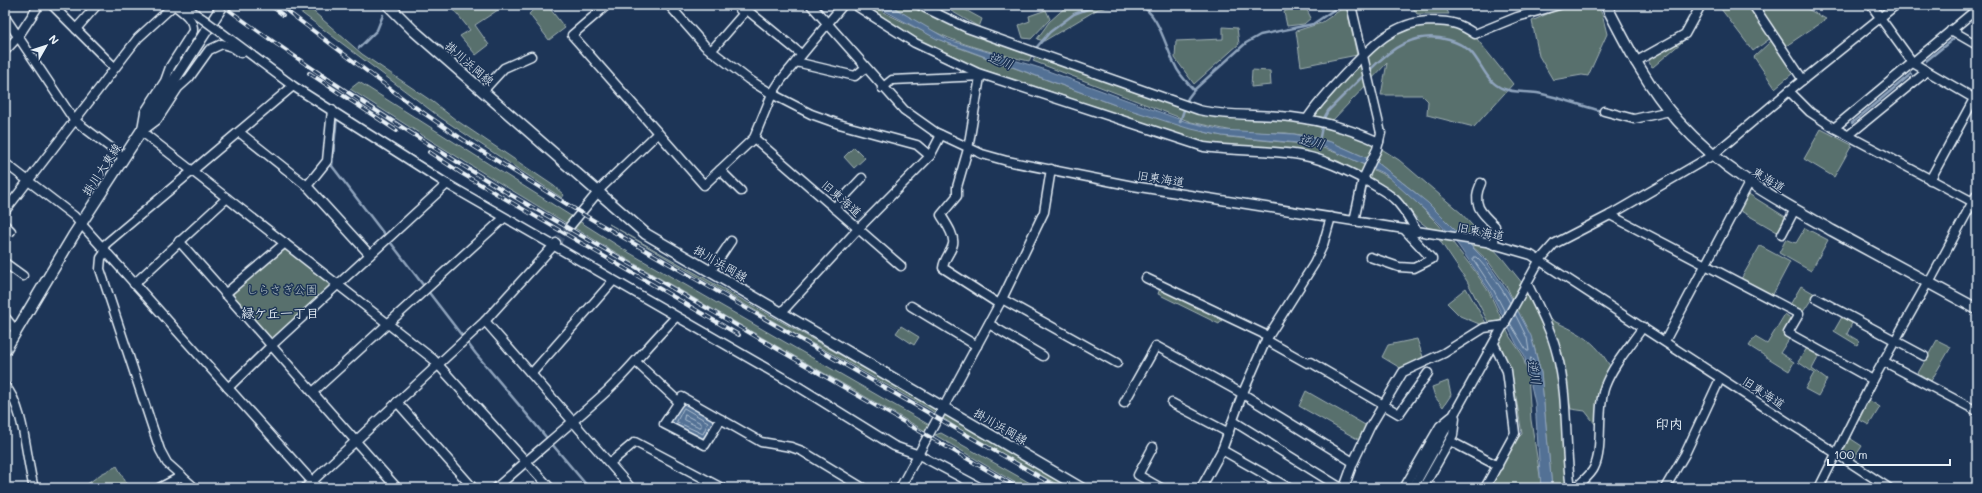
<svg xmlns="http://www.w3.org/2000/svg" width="1982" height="493" font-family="Mali,'Klee One',sans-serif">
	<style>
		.green { fill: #58706d; stroke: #a0b0b2 }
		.water { fill: #537195; stroke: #8fa4bd }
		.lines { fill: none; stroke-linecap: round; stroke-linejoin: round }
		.shore { stroke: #acbed0; stroke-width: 1 }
		.stream { stroke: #8fa4bd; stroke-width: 2.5 }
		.minor-tunnel { stroke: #3b516f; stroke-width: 8; stroke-dasharray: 8 4; stroke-linecap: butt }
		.minor-casing { stroke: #e8f1f8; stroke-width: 11 }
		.major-casing { stroke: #e8f1f8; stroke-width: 13 }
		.minor { stroke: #1d3557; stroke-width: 8 }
		.major { stroke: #1d3557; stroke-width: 10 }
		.rail-casing { stroke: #e8f1f8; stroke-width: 4 }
		.rail { stroke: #1d3557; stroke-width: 2.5; stroke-dasharray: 8; stroke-linecap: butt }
		.minor-bridge-casing { stroke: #e8f1f8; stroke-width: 11; stroke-linecap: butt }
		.minor-bridge { stroke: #1d3557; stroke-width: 8 }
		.labels { text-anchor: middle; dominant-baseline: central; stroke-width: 3; stroke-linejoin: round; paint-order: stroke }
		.street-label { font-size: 12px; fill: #e8f1f8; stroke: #1d3557 }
		.park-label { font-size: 12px; fill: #b6c4c7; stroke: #1d3557 }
		.water-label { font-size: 13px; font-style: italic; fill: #b4c4d5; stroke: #1d3557 }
		.neighbourhood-label { font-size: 13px; font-weight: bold; fill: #e8f1f8; stroke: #1d3557 }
		.quarter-label { font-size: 14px; font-weight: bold; fill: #e8f1f8; stroke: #1d3557 }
	</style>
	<rect width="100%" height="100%" fill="#1d3557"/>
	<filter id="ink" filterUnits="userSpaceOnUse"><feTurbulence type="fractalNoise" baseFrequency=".025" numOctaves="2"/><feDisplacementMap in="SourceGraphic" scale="8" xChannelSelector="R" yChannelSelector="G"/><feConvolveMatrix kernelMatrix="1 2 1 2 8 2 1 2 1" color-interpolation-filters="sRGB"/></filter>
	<g filter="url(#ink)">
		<g class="green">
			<path d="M291 5H306L362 54 433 102 456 120 554 186 564 195 562 198 441 118Z"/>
			<path d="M458 5H499L501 8 475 25 489 45 476 55 460 36 470 30 454 10Z"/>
			<path d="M538 5H547L565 28 549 40 529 14Z"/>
			<path d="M860 5H875L883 12 949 44 1118 106 1208 133 1228 137 1315 145 1350 158 1394 180 1439 225 1474 270 1489 292 1510 337 1522 354 1528 374 1531 420 1542 488H1487L1514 442 1522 434 1513 379 1502 349 1467 281 1436 235 1445 240 1419 221 1394 192 1338 161 1294 150 1217 149 1023 82 945 58Z"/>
			<path d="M892 5H913L953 26 1032 55 1029 61C979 50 933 38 892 5Z"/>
			<path d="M954 5H961L960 7 982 19 979 27 951 11Z"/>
			<path d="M1068 5H1121L1098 9 1044 41 1037 39 1049 22Z"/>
			<path d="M1411 5H1444L1449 14H1417Z"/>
			<path d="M1574 5H1597L1602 14 1607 34 1588 76 1582 75 1553 80 1539 56 1532 21 1562 7Z"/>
			<path d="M1718 5H1750L1771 38 1753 51Z"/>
			<path d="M1758 5H1800L1826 19 1786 46Z"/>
			<path d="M1346 6 1357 55 1301 66 1296 31 1321 23Z"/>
			<path d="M1289 9 1307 10 1311 18 1304 24 1287 26 1284 12Z"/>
			<path d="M1046 10 1050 19 1031 39 1023 38 1019 25 1030 21 1029 16Z"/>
			<path d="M1427 25 1453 27 1477 39 1513 84 1474 127 1427 115 1428 101 1422 95H1381L1387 63 1332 121 1311 120 1379 41 1408 28Z"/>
			<path d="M1223 27 1237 28 1239 44 1194 84 1175 58 1176 41 1223 39Z"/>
			<path d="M1687 36H1689L1653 67 1651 66 1649 62 1650 59Z"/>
			<path d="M1771 41 1793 73 1775 88 1754 57Z"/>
			<path d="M1036 57 1210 116 1228 118 1289 120 1345 131 1366 139 1399 160 1461 213 1502 258 1535 299 1547 328 1561 383 1570 488H1552L1541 373 1534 346 1507 287 1488 261 1417 194 1378 163 1333 143 1310 136 1286 133 1237 132 1191 122 1033 61Z"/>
			<path d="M1252 70 1270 71 1271 85 1251 87Z"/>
			<path d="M359 82 628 252 931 426 927 432C733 321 538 211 350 89Z"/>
			<path d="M1821 129 1852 145 1834 177 1804 159Z"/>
			<path d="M854 147 865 158 854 168 844 157Z"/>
			<path d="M1747 193 1787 218 1779 233 1739 210Z"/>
			<path d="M609 224 1019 456 1075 488H1064L967 434 929 409 834 355 800 337Z"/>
			<path d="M1805 228 1828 240 1811 271 1779 253 1786 239 1796 243Z"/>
			<path d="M1760 246 1790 262 1772 296 1741 279Z"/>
			<path d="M281 249H285L329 283V288L273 338H269L232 296 234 291Z"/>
			<path d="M1801 286 1815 294 1803 312 1790 305Z"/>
			<path d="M1160 288 1224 317 1219 324 1158 294Z"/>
			<path d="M1466 288 1487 325 1484 326 1460 316 1447 303Z"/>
			<path d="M1785 314 1793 320 1783 335 1789 339 1780 353 1794 362 1789 371 1749 346 1755 337 1767 344Z"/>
			<path d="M1842 317 1852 323 1847 334 1859 341 1857 345 1834 331Z"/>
			<path d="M1549 319C1578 332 1595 339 1611 368L1599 429 1585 411 1571 409Z"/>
			<path d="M901 326 919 337 914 345 896 333Z"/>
			<path d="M1417 339 1423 357 1402 369 1382 357 1388 345Z"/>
			<path d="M1937 340 1951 347 1931 381 1918 373Z"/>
			<path d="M1807 348 1819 356 1812 369 1827 380 1818 396 1805 389 1814 373 1798 362Z"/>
			<path d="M1448 381 1451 395 1443 407 1435 397 1432 387Z"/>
			<path d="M1306 391 1367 426 1359 440 1299 406Z"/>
			<path d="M1867 399 1880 407 1869 425 1856 418Z"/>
			<path d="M941 433 1039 488H1024L935 435Z"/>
			<path d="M1848 437 1862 446 1853 460 1839 451Z"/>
			<path d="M117 466 129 488H82L101 474Z"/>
		</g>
		<g class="water">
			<path d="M874 5H889L949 40 1040 68 1184 121 1222 130 1294 134 1331 142 1378 163 1428 203 1486 261 1508 292 1531 336 1541 373 1552 488H1541L1535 403 1524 354 1517 345 1490 291 1458 245 1440 224 1385 174 1320 145 1222 136 1187 128 1118 106 937 39Z"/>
			<path d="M681 404H685L712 419 713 423 703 439 673 424 672 420Z"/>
		</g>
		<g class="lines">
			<g class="shore">
				<path d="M1505 312 1493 289 1473 259V257H1476C1489 270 1501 287 1510 303"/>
				<path d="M1510 323 1527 351H1529L1527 338 1515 314"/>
				<path d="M1531 358 1533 360 1538 382 1537 384 1534 383 1530 361Z"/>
				<path d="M684 408 708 422 703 434 677 422Z"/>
				<path d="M685 415 701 423V427H699L684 420Z"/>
			</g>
			<g class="stream">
				<path d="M1138 5C1158 10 1166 49 1175 65 1179 75 1187 82 1194 90L1246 43 1260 35 1313 24 1338 7"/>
				<path d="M359 48 377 30 383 15"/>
				<path d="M1036 48 1050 32 1074 14 1098 5"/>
				<path d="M1926 61 1953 39"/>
				<path d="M1369 71C1391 48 1416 30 1449 40 1456 42 1464 46 1470 51 1482 63 1486 83 1504 89 1514 93 1526 91 1537 93 1558 97 1580 105 1601 111"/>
				<path d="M337 116 332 166 476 354 589 488"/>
				<path d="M1180 122 1188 98 1194 90"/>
				<path d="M1852 123 1911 74"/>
				<path d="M1319 141 1324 118 1328 111 1365 74"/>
			</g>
			<path class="minor-tunnel" d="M556 243 570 226"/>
			<g class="minor-casing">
				<g id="minor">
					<path d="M52 5 114 67"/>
					<path d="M183 5 203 19"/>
					<path d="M607 5 572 35 704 185 754 138 772 94 781 80 843 5"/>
					<path d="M669 5 705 46 748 79 772 94 811 114 839 124 917 145 930 156"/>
					<path d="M736 5 743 13"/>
					<path d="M811 5 904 110 935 132 982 154 1007 161 1133 186 1486 242 1531 255 1889 488"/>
					<path d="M855 5 915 43 978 73 1204 147C1238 152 1272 149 1305 156 1325 160 1343 169 1361 178 1394 196 1399 199 1417 232"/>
					<path d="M919 5 967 28 1199 110C1226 116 1252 114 1279 116 1313 118 1348 128 1379 142"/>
					<path d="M1351 5 1381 133 1377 149 1363 179 1354 221"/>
					<path d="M1753 5 1803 80"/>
					<path d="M1871 5 1913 63 1977 100"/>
					<path d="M747 10 801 54"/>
					<path d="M5 17 74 120 123 157"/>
					<path d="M76 29 97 5"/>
					<path d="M218 30 293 86 447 184 799 387 894 446 919 455 981 488"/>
					<path d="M1951 30 1977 45"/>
					<path d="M5 51 18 37 39 5"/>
					<path d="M711 51 751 5"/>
					<path d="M796 62 855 76 865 68"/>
					<path d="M1635 62 1685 34 1701 5"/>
					<path d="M980 77 968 149 957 187V196L941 215C945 222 955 235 953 244 951 253 944 258 943 268L999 304"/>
					<path d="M882 88 892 80 983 76"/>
					<path d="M483 91 504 68 531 56"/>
					<path d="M1789 91 1810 112 1834 128 1973 202"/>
					<path d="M1604 111 1634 119 1670 111"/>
					<path d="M1307 119C1318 102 1332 88 1346 73 1370 48 1393 22 1429 21 1437 21 1448 21 1456 24 1463 26 1469 30 1475 34L1517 17 1559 5"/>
					<path d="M1834 128 1977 9"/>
					<path d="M142 129 145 112 165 81 170 67 193 31C194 19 183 12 174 5"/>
					<path d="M145 129 157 120 178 88 189 78 209 50 222 44 232 47 241 53"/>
					<path d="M141 131 433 359 550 488"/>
					<path d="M239 132 307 186 370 255"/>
					<path d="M1849 135 1926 72"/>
					<path d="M754 138 901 266"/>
					<path d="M5 163 74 216 318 488"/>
					<path d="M720 170 741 191"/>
					<path d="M1930 180 1974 99"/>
					<path d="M1481 183C1471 204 1481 213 1495 226L1494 245"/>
					<path d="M307 186 327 161 332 110"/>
					<path d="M834 208 862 178"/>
					<path d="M5 211 138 38 174 5"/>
					<path d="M1610 215 1799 314 1788 333 1873 380"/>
					<path d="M5 225 11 231"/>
					<path d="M570 226 603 186 658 133"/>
					<path d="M1782 234 1795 209"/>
					<path d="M179 241 397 488"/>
					<path d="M102 247 293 86"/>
					<path d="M106 251 101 258 100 269 160 450 167 463 195 488"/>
					<path d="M1370 257 1399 267 1414 268 1432 259 1404 229"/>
					<path d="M5 263 23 276"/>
					<path d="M710 272 731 241"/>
					<path d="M1146 278 1268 336"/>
					<path d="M1527 283C1538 306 1551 329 1557 354 1569 398 1564 444 1571 488"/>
					<path d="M1929 283 1977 194"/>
					<path d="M134 284 227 198"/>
					<path d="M225 294 285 243"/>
					<path d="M1816 298 1924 356"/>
					<path d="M1002 299 1117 363"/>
					<path d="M911 306 977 346"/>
					<path d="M781 313 858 229 930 156 941 135"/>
					<path d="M5 317 16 331"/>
					<path d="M485 321 631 488"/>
					<path d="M989 324 1043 356"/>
					<path d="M1266 340 1307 363 1310 362 1399 414 1428 373"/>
					<path d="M1665 341 1749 183"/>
					<path d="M1883 361 1977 411"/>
					<path d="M636 362 679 402"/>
					<path d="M532 373 613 281"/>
					<path d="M5 386C25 407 26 461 34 488"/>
					<path d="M228 388 271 346 447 184"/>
					<path d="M313 392 504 218"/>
					<path d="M397 402 473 488"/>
					<path d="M1124 403 1156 346 1243 394 1353 462"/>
					<path d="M1172 403 1229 433"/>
					<path d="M721 419 705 445 664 424 682 397 761 442 791 447 802 451 863 488"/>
					<path d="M1233 421 1341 488"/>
					<path d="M1450 441 1498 466"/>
					<path d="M1153 447 1138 475 1161 488"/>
					<path d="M1222 450 1289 488"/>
					<path d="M610 463 635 442 722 488"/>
					<path d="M159 488 182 476"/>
					<path d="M305 488 485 321 556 243"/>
					<path d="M496 488C533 455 571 424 607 391 632 367 652 341 676 317"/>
					<path d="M900 488 1002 299 1044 212 1051 169"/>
					<path d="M1201 488 1222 450 1242 395 1266 340 1314 264 1323 245 1331 217"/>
					<path d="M1344 488 1353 463 1370 427 1403 372 1444 353 1484 328 1505 325"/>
					<path d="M1404 488 1440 426 1451 417"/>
					<path d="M1413 488 1539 261 1554 244 1610 215 1713 155 1789 91 1896 5"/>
					<path d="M1423 488 1453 435 1455 418"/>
					<path d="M1485 488 1515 433 1507 371 1494 344"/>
					<path d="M1576 488C1581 482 1591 475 1594 468 1604 449 1596 410 1605 386 1613 365 1630 346 1643 327"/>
					<path d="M1665 488 1685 454 1720 379"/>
					<path d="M1819 488 1873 380 1928 282"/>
				</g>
			</g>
			<g class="major-casing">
				<g id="major">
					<path d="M388 5 413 30 646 234 1081 488"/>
					<path d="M1606 5C1627 46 1647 86 1678 121 1724 172 1774 198 1833 231 1881 257 1929 283 1977 309"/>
					<path d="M5 350 73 236 223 5"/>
				</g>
			</g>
			<use href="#minor" class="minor"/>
			<use href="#major" class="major"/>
			<g class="rail-casing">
				<g id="rail">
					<path d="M222 5C313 72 409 133 506 192L1018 488"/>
					<path d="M270 5 283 15"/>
					<path d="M279 5 409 103 462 139 586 216 1059 488"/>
					<path d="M309 73 397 131"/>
					<path d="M429 152 461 173 739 335"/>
				</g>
			</g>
			<use href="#rail" class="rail"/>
			<g class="minor-bridge-casing">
				<path id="minor-bridge" d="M203 19 218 30"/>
			</g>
			<use href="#minor-bridge" class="minor-bridge"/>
		</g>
	</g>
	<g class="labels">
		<g class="street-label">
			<text transform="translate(470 63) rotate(41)">掛川浜岡線</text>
			<text transform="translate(101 169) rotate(-57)">掛川大東線</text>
			<text transform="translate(1161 178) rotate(9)">旧東海道</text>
			<text transform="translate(1769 179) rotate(31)">東海道</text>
			<text transform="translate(842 198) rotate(41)">旧東海道</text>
			<text transform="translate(1481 231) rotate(11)">旧東海道</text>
			<text transform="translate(721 263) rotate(30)">掛川浜岡線</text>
			<text transform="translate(1764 392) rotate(33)">旧東海道</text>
			<text transform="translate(1001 426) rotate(30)">掛川浜岡線</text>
		</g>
		<g class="park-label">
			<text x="282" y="289">しらさぎ公園</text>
		</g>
		<g class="water-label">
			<text transform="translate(1001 60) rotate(20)">逆川</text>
			<text transform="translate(1312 141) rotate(14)">逆川</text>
			<text transform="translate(1535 372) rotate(79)">逆川</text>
		</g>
		<g class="neighbourhood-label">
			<text x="280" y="312">緑ケ丘一丁目</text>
		</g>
		<g class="quarter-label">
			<text x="1669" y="423">印内</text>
		</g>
	</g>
	<rect width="1982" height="493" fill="none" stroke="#1d3557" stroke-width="20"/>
	<rect x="10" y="10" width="1962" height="473" fill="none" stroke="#e8f1f8" stroke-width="1.5" filter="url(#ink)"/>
	<g transform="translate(46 46) rotate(51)" stroke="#1d3557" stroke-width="3" paint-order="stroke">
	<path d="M0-3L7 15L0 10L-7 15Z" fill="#e8f1f8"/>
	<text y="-6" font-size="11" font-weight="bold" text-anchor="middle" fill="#e8f1f8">N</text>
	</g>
	<path d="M1828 459v6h122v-6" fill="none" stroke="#e8f1f8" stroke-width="2"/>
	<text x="1834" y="459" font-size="12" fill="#e8f1f8" stroke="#1d3557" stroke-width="3" paint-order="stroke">100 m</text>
</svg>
